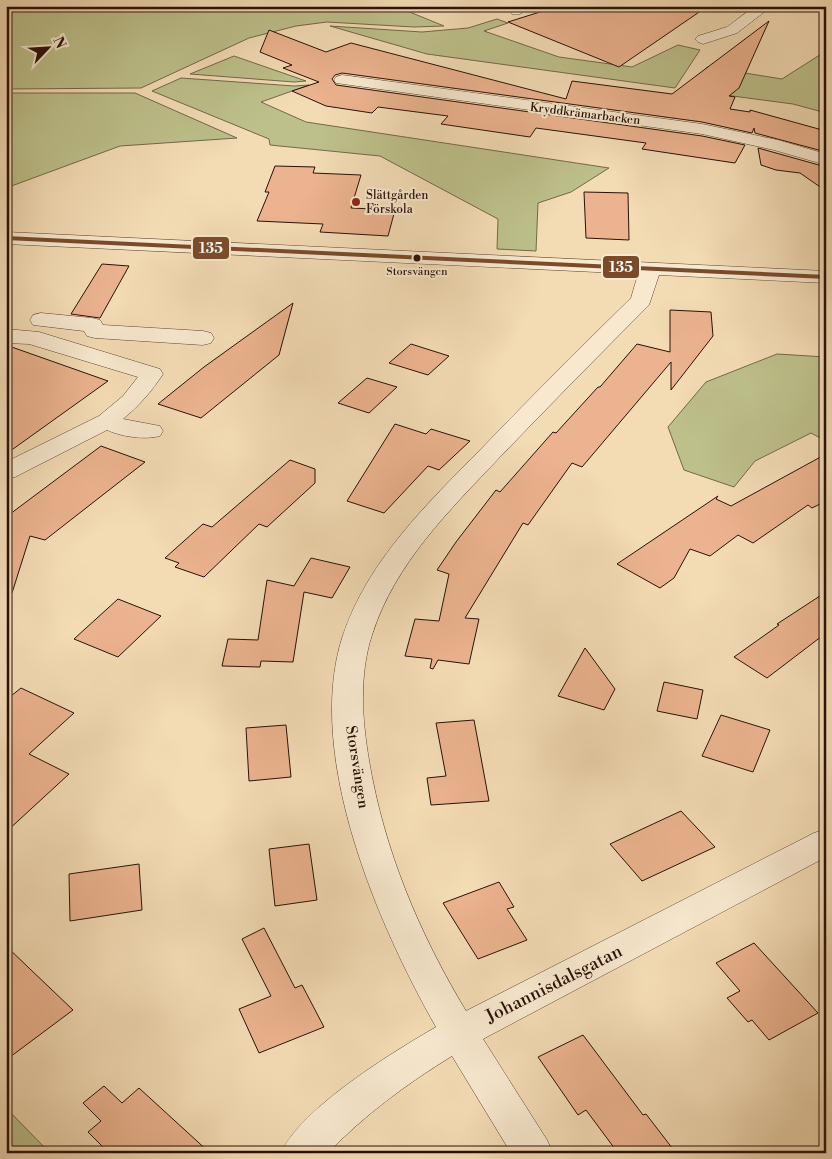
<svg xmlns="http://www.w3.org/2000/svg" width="832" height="1159" font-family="'Libre Bodoni',serif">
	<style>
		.green { fill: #bdc08b; stroke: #736848 }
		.building { fill: #ebb38f; stroke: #291106 }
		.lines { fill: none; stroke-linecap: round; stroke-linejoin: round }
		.minor-casing { stroke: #5c4432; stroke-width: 1 }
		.minor { fill: #f7e8ce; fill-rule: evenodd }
		.bus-1-casing { stroke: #f7e8ce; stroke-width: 3 }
		.bus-1 { fill: #7a4b2a; fill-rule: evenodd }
		.poi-dot { fill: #8f2418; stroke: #f7e8ce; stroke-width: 2 }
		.bus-dot { fill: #291106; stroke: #f7e8ce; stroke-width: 2 }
		.labels { text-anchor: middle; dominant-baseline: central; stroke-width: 4; stroke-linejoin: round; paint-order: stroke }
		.far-bus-label { font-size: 11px; fill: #291106; stroke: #f7e8ce }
		.far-street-label { font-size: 12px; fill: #291106; stroke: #f7e8ce }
		.far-poi-label { font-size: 12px; fill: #291106; stroke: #f7e8ce; text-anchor: start }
		.street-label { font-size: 15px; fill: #291106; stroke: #f7e8ce }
		.near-street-label { font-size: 18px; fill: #291106; stroke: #f7e8ce }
		.line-badge { stroke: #f7e8ce; stroke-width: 2 }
		.badge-label { font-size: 14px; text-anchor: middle; font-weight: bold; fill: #fff }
	</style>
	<rect width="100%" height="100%" fill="#f3dbb4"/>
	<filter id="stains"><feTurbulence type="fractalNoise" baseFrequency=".004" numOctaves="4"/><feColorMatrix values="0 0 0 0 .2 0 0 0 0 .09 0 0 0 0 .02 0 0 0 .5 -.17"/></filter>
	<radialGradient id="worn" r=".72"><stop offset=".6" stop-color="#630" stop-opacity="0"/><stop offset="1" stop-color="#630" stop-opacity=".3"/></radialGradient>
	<g class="green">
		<path d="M6 6H395L444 26 414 27 327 22 296 26 249 38 141 88 6 89Z"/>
		<path d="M497 19 508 23 484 31 559 57 632 67 678 45 700 50 675 88 427 54 330 26 422 32 468 28Z"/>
		<path d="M826 51V113L793 104 687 90 707 67 782 79Z"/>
		<path d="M234 56 306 81 294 82 190 74Z"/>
		<path d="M181 78 294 86 309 85 261 102 306 122 609 168 571 192 538 203 536 251 497 249 498 219 380 156 270 145 269 139 152 91Z"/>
		<path d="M6 93H135L237 138 120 146 6 188V125L12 123 6 120Z"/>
		<path d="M777 354 826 357V441L811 433 755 461 734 487 684 470 668 427 706 382Z"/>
		<path d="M6 1108 50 1153H6Z"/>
	</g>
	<g class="building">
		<path d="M559 6H708L619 67 508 22Z"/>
		<path d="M769 21 739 88 729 96 735 97 730 109 750 112V110L826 131V152L755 133 754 128 752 133 702 122 342 73 335 75 332 79 336 85 702 136 745 145 735 163 642 149 646 143 536 128 530 137 441 124 448 116 378 107 372 113 326 106 292 91 319 82 283 68 292 65 260 52 269 30 326 52 351 43 566 99 572 81 672 94Z"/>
		<path d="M758 148 826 167V191L800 173 776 170 761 165Z"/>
		<path d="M275 166 315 167 313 173 361 175 351 208 395 210 388 236 320 232 323 224 257 221 269 192H265Z"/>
		<path d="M584 192 628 193 629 240 586 238Z"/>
		<path d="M102 264 129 266 100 318 71 314Z"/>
		<path d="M293 303 279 355 201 418 158 404 204 367Z"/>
		<path d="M670 310 711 312 713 336 671 390V362L582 467 572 463 528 525 523 523 465 618 479 619 469 664 438 660 433 669 430 668 432 659 405 656 415 619 439 621 449 574 437 570 456 542 496 490 500 492 553 432 556 433 598 387H600L637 344 670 352Z"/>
		<path d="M411 344 449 356 428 375 389 363Z"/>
		<path d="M6 345 108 381 6 454Z"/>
		<path d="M367 378 397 387 369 413 338 403Z"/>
		<path d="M395 424 426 434 431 429 470 441 439 470 428 466 384 513 347 501Z"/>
		<path d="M101 446 145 462 45 540 30 536 12 593 6 592V517Z"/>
		<path d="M826 454V501L812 508 808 505 753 543 738 535 710 556 690 549 674 578 660 588 617 564 718 496 716 499 731 506Z"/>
		<path d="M290 460 315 469V483L267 527 259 524 204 577 175 567 179 563 165 558 203 524 212 527Z"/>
		<path d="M311 558 350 567 332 598 304 592 293 662 261 661 260 667 222 666 228 639 258 640 267 580 294 586Z"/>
		<path d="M826 592V633L767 678 734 657 779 625 777 624Z"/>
		<path d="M118 599 161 616 118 657 74 639Z"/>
		<path d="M585 648 615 689 604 710 558 696Z"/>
		<path d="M664 682 703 690 697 719 657 711Z"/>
		<path d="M21 688 74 713 29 754 69 774 6 832V700Z"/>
		<path d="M721 715 770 730 753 772 702 756Z"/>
		<path d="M474 720 489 801 431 805 427 778 446 776 436 723Z"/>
		<path d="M286 725 291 777 249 781 246 728Z"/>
		<path d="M681 811 715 847 642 881 610 844Z"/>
		<path d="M309 844 317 900 275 906 269 849Z"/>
		<path d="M139 864 142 910 70 921 69 874Z"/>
		<path d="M499 882 514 907 507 909 527 940 478 959 443 903Z"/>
		<path d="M264 928 295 988 302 985 324 1027 259 1053 239 1009 271 996 242 939Z"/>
		<path d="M754 943 818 1013 769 1040 752 1020 748 1022 727 998 740 991 716 963Z"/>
		<path d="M6 946 73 1010 6 1060Z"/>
		<path d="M583 1035 643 1115 646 1114 676 1153H618L586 1110 578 1115 538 1057Z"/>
		<path d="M104 1086 122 1103 139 1088 210 1153H109L88 1132 101 1121 83 1103Z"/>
	</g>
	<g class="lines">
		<g class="minor-casing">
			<g id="minor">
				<path d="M513 6H528C523 13 520 16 512 14L510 11Z"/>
				<path d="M755 6H772L737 33 703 44 698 42 695 39 698 36 727 27Z"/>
				<path d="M342 75 702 124 778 140 826 154V165L774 150 702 134 336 83 334 80 336 77Z"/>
				<path d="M6 232 826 271V283L659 275 649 305C599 355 549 406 500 457 449 511 395 563 372 635 359 675 362 719 369 760 384 850 419 933 466 1011L814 833 826 829V857L483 1039 547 1140 553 1153H511L452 1056C408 1083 364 1115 328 1153H281C301 1108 393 1052 436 1027 378 925 305 756 342 638 367 561 427 504 482 448 531 397 581 347 631 298L638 274 6 244Z"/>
				<path d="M41 313 92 318 100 320 103 325 203 331 211 333 214 338 211 343 203 345 95 338 87 336 84 331 33 325 30 320 33 315Z"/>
				<path d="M6 329 39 332 160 369 163 374C152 391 139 406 123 419L160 426 163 431 160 436C145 440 122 437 107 430L15 477 6 479V462L99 416 123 396 138 377 29 344 6 343Z"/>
			</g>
		</g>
		<use href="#minor" class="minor"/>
		<g class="bus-1-casing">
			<path id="bus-1" d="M6 236 826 275V279L6 240Z"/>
		</g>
		<use href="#bus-1" class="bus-1"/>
	</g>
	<circle class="poi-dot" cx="356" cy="202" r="5"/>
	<circle class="bus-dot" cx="417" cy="258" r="4.5"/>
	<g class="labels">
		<g class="far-bus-label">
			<text x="417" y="272">Storsvängen</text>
		</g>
		<g class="far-street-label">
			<text transform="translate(585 114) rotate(7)">Kryddkrämarbacken</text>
		</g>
		<g class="far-poi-label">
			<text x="366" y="195">Slättgården<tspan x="366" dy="14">Förskola</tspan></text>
		</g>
		<g class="street-label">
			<text transform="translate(357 767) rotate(81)">Storsvängen</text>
		</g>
		<g class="near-street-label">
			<text transform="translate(554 984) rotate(-27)">Johannisdalsgatan</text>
		</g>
	</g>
	<g class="line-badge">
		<rect x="192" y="236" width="38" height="24" rx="5" fill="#7a4b2a"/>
		<rect x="602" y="255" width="38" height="24" rx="5" fill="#7a4b2a"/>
	</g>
	<g class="badge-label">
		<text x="211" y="253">135</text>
		<text x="621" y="272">135</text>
	</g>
	<rect width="832" height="1159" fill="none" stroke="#f3dbb4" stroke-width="25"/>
	<rect x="8" y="8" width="817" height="1144" fill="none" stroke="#291106" stroke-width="2.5"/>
	<rect x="12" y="12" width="807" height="1134" fill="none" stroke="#291106"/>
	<g transform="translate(48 48) rotate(65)" stroke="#f7e8ce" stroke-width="4" paint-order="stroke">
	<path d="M0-4L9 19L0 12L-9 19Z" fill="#291106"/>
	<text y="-8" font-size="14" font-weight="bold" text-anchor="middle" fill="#291106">N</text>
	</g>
	<rect width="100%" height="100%" filter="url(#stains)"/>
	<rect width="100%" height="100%" fill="url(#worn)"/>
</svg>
